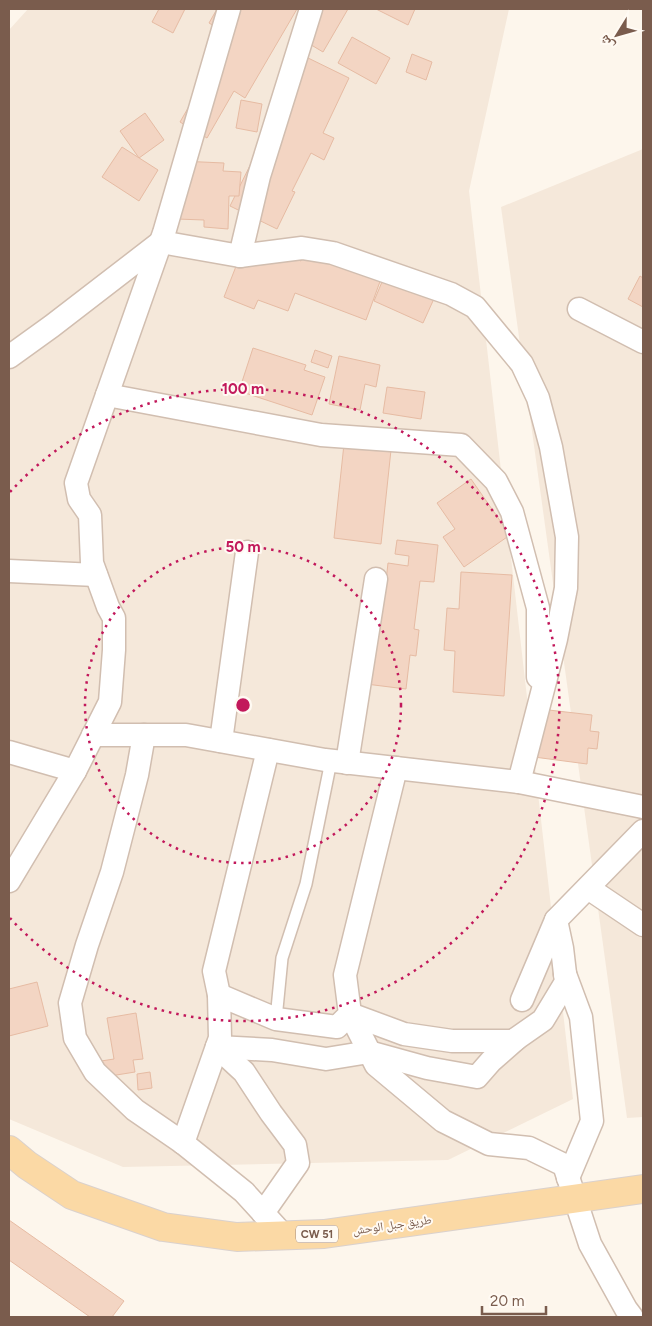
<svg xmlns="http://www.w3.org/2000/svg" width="652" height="1326" font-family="Figtree,'Noto Naskh Arabic',sans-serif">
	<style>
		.residential { fill: #f5e8da }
		.building { fill: #f3d5c3; stroke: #e6bba3 }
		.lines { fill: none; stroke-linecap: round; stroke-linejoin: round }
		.service-casing { stroke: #d1beb0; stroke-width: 14 }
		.minor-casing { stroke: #d1beb0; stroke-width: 25 }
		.primary-casing { stroke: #dad1cd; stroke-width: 30 }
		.service { stroke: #fff; stroke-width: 11 }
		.minor { stroke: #fff; stroke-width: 22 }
		.primary { stroke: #fbd9a5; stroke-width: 28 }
		.ring { fill: none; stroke: #c2185b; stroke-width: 2.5; stroke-dasharray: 2.5 5 }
		.labels { text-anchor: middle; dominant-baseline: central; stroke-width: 4; stroke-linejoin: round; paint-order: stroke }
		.shield { fill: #fffaf3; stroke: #a28b7f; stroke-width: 1 }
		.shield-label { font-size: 11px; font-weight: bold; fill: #7a5c4d }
		.street-label { font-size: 12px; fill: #7a5c4d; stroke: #fffaf3 }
		.centre { fill: #c2185b; stroke: #fffaf3; stroke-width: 2.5 }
		.ring-label { font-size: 15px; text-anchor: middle; font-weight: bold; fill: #c2185b; stroke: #fffaf3; stroke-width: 4; stroke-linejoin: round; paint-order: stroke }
	</style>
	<rect width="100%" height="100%" fill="#fdf6ec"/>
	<g class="residential">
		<path d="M28 9H509L469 191 573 1099 448 1160 123 1167 9 1119V30Z"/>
		<path d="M643 149V1117L627 1118 501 207Z"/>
	</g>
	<g class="building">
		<path d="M159 9H185L173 33 152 22Z"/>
		<path d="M217 9H297L245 98 234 91 207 138 180 122 230 35 209 23Z"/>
		<path d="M308 9H348L323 52 293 34Z"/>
		<path d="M376 9H415L408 25Z"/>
		<path d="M352 37 390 58 376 84 338 63Z"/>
		<path d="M412 54 432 62 426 80 406 72Z"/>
		<path d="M304 56 349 78 323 133 334 138 324 160 311 153 292 191 295 192 277 229 230 206Z"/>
		<path d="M241 100 262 104 257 132 236 128Z"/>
		<path d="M145 113 164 140 139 158 120 131Z"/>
		<path d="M122 147 158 170 139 201 102 177Z"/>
		<path d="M180 161 224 163 223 171 241 172 239 196H229L228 229 204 227V220L177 219Z"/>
		<path d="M306 247 382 276 366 320 295 293 288 311 258 300 254 309 224 297 242 251H274L301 261Z"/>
		<path d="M387 270 437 292 423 323 374 301Z"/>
		<path d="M640 276 643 278V307L628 299Z"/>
		<path d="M253 348 306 365 304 370 325 377 312 415 239 391Z"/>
		<path d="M315 350 332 356 328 368 311 362Z"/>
		<path d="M339 356 380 365 376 387 365 384 360 410 329 404Z"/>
		<path d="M387 387 425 392 421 419 383 413Z"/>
		<path d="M344 444 391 450 381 544 334 538Z"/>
		<path d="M471 479 510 535 464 567 443 537 455 529 437 503Z"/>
		<path d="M397 540 438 545 434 582 420 581 414 629 419 630 416 656 410 655 406 689 358 683 386 581 388 563 408 566 409 556 395 554Z"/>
		<path d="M461 572 512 575 504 696 453 692 455 651 444 650 447 608 459 609Z"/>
		<path d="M540 709 592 715 590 731 599 732 597 749 588 748 587 764 534 757Z"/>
		<path d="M37 982 48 1026 9 1036V989Z"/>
		<path d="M136 1013 143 1059 133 1060 135 1072 104 1077 101 1061 114 1059 107 1018Z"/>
		<path d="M150 1072 152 1088 138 1090 137 1074Z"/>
		<path d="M9 1220 124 1301 112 1317H90L9 1260Z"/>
	</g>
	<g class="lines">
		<g class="service-casing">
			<path id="service" d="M276 1019 282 958 306 884 331 761"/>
		</g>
		<g class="minor-casing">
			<g id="minor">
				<path d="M240 256 259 176 311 9"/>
				<path d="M579 309 643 342"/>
				<path d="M9 357 52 326 161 242 240 256 302 248 333 253 451 294 475 307 522 364 538 398 551 447 567 537 566 588 556 639 519 782"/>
				<path d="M107 395 321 435 461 445 496 481 512 512 538 608V677"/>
				<path d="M9 571 96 575"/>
				<path d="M93 735H186L325 760 519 782 643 807"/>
				<path d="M144 735 137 775 112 872 87 945 70 1003 75 1038 95 1072 135 1110 183 1143 244 1192 284 1236"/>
				<path d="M221 741 247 552"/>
				<path d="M9 752 75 771"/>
				<path d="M347 763 376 579"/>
				<path d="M9 881 75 771 110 702 114 650V618L108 607 92 563 90 515 79 499 76 483 164 233 229 9"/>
				<path d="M588 888 643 925"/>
				<path d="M565 974 581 1017 592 1121 568 1178"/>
				<path d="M219 995 276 1019 337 1027 350 1014 345 975 396 768"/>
				<path d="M522 1000 556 920 643 831"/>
				<path d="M350 1014 376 1065 443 1121 489 1144 529 1148 564 1165 590 1244 626 1309 632 1317"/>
				<path d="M350 1014 404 1034 452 1041H513L543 1020 566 982 562 948 556 920"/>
				<path d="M217 1047 272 1050 326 1059 369 1052 427 1068 477 1077 491 1061 516 1039"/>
				<path d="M217 1047 244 1072 271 1113 295 1145 298 1163 263 1213"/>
				<path d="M183 1143 220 1038 219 995 214 971 268 750"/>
			</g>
		</g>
		<g class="primary-casing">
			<path id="primary" d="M9 1150 27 1165 72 1195 163 1227 237 1237 324 1234 643 1189"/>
		</g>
		<use href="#service" class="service"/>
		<use href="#minor" class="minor"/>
		<use href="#primary" class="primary"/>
	</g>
	<g class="ring">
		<circle cx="243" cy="705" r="158"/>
		<path d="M10 492A316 316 0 1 1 10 918"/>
	</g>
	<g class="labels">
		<rect class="shield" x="296" y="1225.5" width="42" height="17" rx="4"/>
		<g class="shield-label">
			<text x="317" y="1234">CW 51</text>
		</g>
		<g class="street-label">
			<text transform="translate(392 1225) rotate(-8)">طريق جبل الوحش</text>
		</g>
	</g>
	<circle cx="243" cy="705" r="8" class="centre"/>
	<g class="ring-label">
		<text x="243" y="394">100 m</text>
		<text x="243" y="552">50 m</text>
	</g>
	<rect width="652" height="1326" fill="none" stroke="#7a5c4d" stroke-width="20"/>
	<g transform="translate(617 35) rotate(233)" stroke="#fffaf3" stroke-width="4" paint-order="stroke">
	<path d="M0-4L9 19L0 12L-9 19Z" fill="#7a5c4d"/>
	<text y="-8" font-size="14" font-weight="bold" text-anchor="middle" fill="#7a5c4d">ش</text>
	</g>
	<path d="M482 1306v8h64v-8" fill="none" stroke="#7a5c4d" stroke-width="2.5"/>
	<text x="490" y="1306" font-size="15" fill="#7a5c4d" stroke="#fffaf3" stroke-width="4" paint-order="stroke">20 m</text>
</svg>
